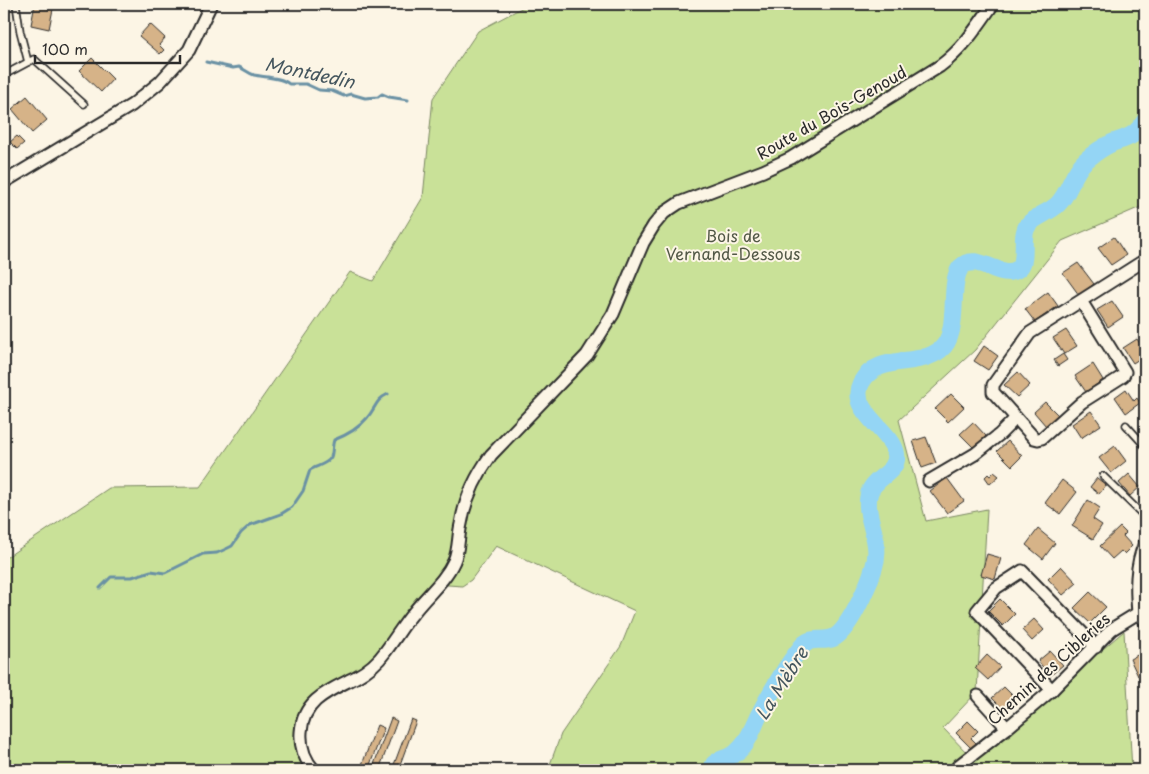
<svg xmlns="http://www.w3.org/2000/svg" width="1149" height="774" font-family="'Playpen Sans',sans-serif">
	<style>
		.green { fill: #c9e198; stroke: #7a8662 }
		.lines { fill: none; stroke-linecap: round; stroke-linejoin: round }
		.stream { stroke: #6a91a4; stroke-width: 3 }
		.river { stroke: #94d5f5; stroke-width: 18 }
		.building { fill: #d6b388; stroke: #2b2b2b }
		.service-casing { stroke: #2b2b2b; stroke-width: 9 }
		.minor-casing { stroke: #2b2b2b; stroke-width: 15 }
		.service { stroke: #fcf5e5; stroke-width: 5.5 }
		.minor { stroke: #fcf5e5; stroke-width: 11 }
		.labels { text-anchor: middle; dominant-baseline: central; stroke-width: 4; stroke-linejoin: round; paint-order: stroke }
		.street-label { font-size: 16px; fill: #2b2b2b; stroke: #fcf5e5 }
		.park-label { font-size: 16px; fill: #525846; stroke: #fcf5e5 }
		.water-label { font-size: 18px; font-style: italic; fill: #45565e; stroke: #fcf5e5 }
	</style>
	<rect width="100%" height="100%" fill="#fcf5e5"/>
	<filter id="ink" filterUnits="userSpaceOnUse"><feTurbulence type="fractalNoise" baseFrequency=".02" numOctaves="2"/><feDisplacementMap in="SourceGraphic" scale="10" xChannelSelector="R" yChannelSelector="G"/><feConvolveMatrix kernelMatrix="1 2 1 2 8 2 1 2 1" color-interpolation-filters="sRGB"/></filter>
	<g filter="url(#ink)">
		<path class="green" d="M529 4H1145V205L1062 241 975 350 899 420 926 521 987 509 977 692 943 728 969 755 1000 737 1124 631 1132 770H548L561 734 621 646 635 611 496 546 471 580 462 586 434 584 381 651 368 665 340 680 298 725 309 770H4V559L109 488 200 487 350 272 373 281 423 197 433 98 478 31Z"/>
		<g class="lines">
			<g class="stream">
				<path d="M206 62 233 68 239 67C244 69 248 73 254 75 263 77 282 77 289 84H306L319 90 332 91 344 96 351 94 365 98 378 97 382 94 389 97 408 100"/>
				<path d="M100 588 111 577H132L151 571 165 573 203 554 217 553 226 549 232 546 241 533 250 525 281 514 292 507 303 491 310 470C316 466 328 464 331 457 333 452 332 445 334 440 347 435 358 429 367 418 376 408 375 400 388 394"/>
			</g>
			<path class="river" d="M712 770 714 764C721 758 732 758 738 751 749 742 753 727 759 715 771 692 784 669 800 649 811 634 820 643 833 638 849 631 869 584 874 567 883 540 863 517 869 494 873 477 899 473 896 454 893 431 847 411 861 383 877 353 917 368 940 350 962 333 947 283 961 267 977 251 1001 281 1018 269 1029 261 1019 237 1028 225 1035 216 1049 213 1058 204 1070 192 1072 173 1085 161 1092 155 1103 147 1112 143 1129 137 1134 137 1145 121"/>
		</g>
		<g class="building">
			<path d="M35 4H54L49 29 31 25Z"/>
			<path d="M150 24 165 38 159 45 164 50 160 54 139 36Z"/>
			<path d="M92 58 113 79 101 92 79 71Z"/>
			<path d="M27 96 47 120 32 133 12 109Z"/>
			<path d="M17 136 24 143 17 149 10 142Z"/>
			<path d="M1114 237 1126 255 1111 265 1098 248Z"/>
			<path d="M1078 263 1094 284 1079 295 1063 273Z"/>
			<path d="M1048 292 1058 306 1035 322 1025 309Z"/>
			<path d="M1112 301 1123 317 1108 327 1097 310Z"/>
			<path d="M1066 330 1077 346 1064 354 1053 338Z"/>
			<path d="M1137 339 1145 351V355L1133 363 1123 348Z"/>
			<path d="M984 346 998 356 988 370 974 361Z"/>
			<path d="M1063 354 1067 360 1058 366 1054 360Z"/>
			<path d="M1093 364 1103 380 1086 392 1075 376Z"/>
			<path d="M1018 372 1030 385 1017 397 1004 385Z"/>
			<path d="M1126 389 1134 401 1137 398 1140 403 1126 413 1115 397Z"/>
			<path d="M951 394 964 407 948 422 935 409Z"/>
			<path d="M1045 402 1058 415 1046 426 1034 412Z"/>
			<path d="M1091 411 1101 425 1081 438 1072 424Z"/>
			<path d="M973 422 986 436 974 448 960 434Z"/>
			<path d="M926 437 936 463 922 468 913 441Z"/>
			<path d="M1008 441 1022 456 1012 466 997 451Z"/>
			<path d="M1115 446 1126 461 1111 473 1099 458Z"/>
			<path d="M994 472 999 476 990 484 985 477 988 474 990 476Z"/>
			<path d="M1129 474 1140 487 1130 496 1119 483Z"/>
			<path d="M947 478 964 501 947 513 930 491Z"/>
			<path d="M1097 478 1106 485 1099 494 1090 487Z"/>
			<path d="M1062 480 1077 492 1060 514 1045 503Z"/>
			<path d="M1088 500 1100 508 1093 519 1102 525 1093 539 1072 526Z"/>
			<path d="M1120 527 1126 533 1123 536 1132 546 1124 554 1121 551 1112 559 1100 546Z"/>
			<path d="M1038 529 1055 543 1043 559 1026 545Z"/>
			<path d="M987 554 1001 558 995 579 981 575Z"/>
			<path d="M1061 566 1077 583 1063 595 1048 579Z"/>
			<path d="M1090 592 1106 607 1090 623 1074 608Z"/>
			<path d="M1000 599 1015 614 1003 626 988 611Z"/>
			<path d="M1034 619 1044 630 1032 641 1022 630Z"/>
			<path d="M1050 651 1063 665 1050 676 1038 661Z"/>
			<path d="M1145 651V673L1138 676 1130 659Z"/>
			<path d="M987 655 1000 667 988 680 975 668Z"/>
			<path d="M1004 687 1017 700 1005 711 992 698Z"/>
			<path d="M391 718 397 721 379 770H372Z"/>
			<path d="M411 719 416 721 398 770H392Z"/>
			<path d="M968 721 978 731 971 738 977 744 972 749 956 733Z"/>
			<path d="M377 725 384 728 368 770H360Z"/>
		</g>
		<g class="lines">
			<g class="service-casing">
				<g id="service">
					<path d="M16 4 20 31 28 62"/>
					<path d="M4 75 34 59 84 104"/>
					<path d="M1126 425 1145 446"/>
					<path d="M1103 476 1145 517"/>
				</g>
			</g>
			<g class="minor-casing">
				<g id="minor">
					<path d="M4 182 132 105 160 82 189 50 211 4"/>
					<path d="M1081 301 1125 372 1123 376 1082 402 1042 438 1038 439 1034 438 993 392V385L1030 333 1145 260"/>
					<path d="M929 481 975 454 1000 434 1016 418"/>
					<path d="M1145 543C1135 565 1136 590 1138 613L1145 621"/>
					<path d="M1052 690 977 611 996 588 1022 571 1096 647"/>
					<path d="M978 696 1007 728"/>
					<path d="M958 766 1007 728 1052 690 1112 629 1138 613"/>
					<path d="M314 770C304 759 300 747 301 732 303 699 331 690 356 677 367 671 378 662 385 652 395 639 403 625 414 612 427 595 445 581 454 561 459 550 458 536 461 524 465 498 476 476 491 455L587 355 613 314 643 243 654 225 664 213 679 203 763 171 791 158 940 66C963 49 977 27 993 4"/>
				</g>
			</g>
			<use href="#service" class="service"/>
			<use href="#minor" class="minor"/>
		</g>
	</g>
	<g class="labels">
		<g class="street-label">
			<text transform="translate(831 112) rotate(-30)">Route du Bois-Genoud</text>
			<text transform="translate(1048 668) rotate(-42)">Chemin des Cibleries</text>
		</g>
		<g class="park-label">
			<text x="733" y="235">Bois de<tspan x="733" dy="18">Vernand-Dessous</tspan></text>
		</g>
		<g class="water-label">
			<text transform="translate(310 72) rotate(12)">Montdedin</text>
			<text transform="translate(781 683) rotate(-58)">La Mèbre</text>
		</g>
	</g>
	<rect width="1149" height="774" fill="none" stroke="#fcf5e5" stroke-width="20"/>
	<rect x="10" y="10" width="1129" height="754" fill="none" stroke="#2b2b2b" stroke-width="2" filter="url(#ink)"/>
	<path d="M35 55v8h145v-8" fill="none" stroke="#2b2b2b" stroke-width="2.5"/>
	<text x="42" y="55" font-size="15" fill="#2b2b2b" stroke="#fcf5e5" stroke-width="4" paint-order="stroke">100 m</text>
</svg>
